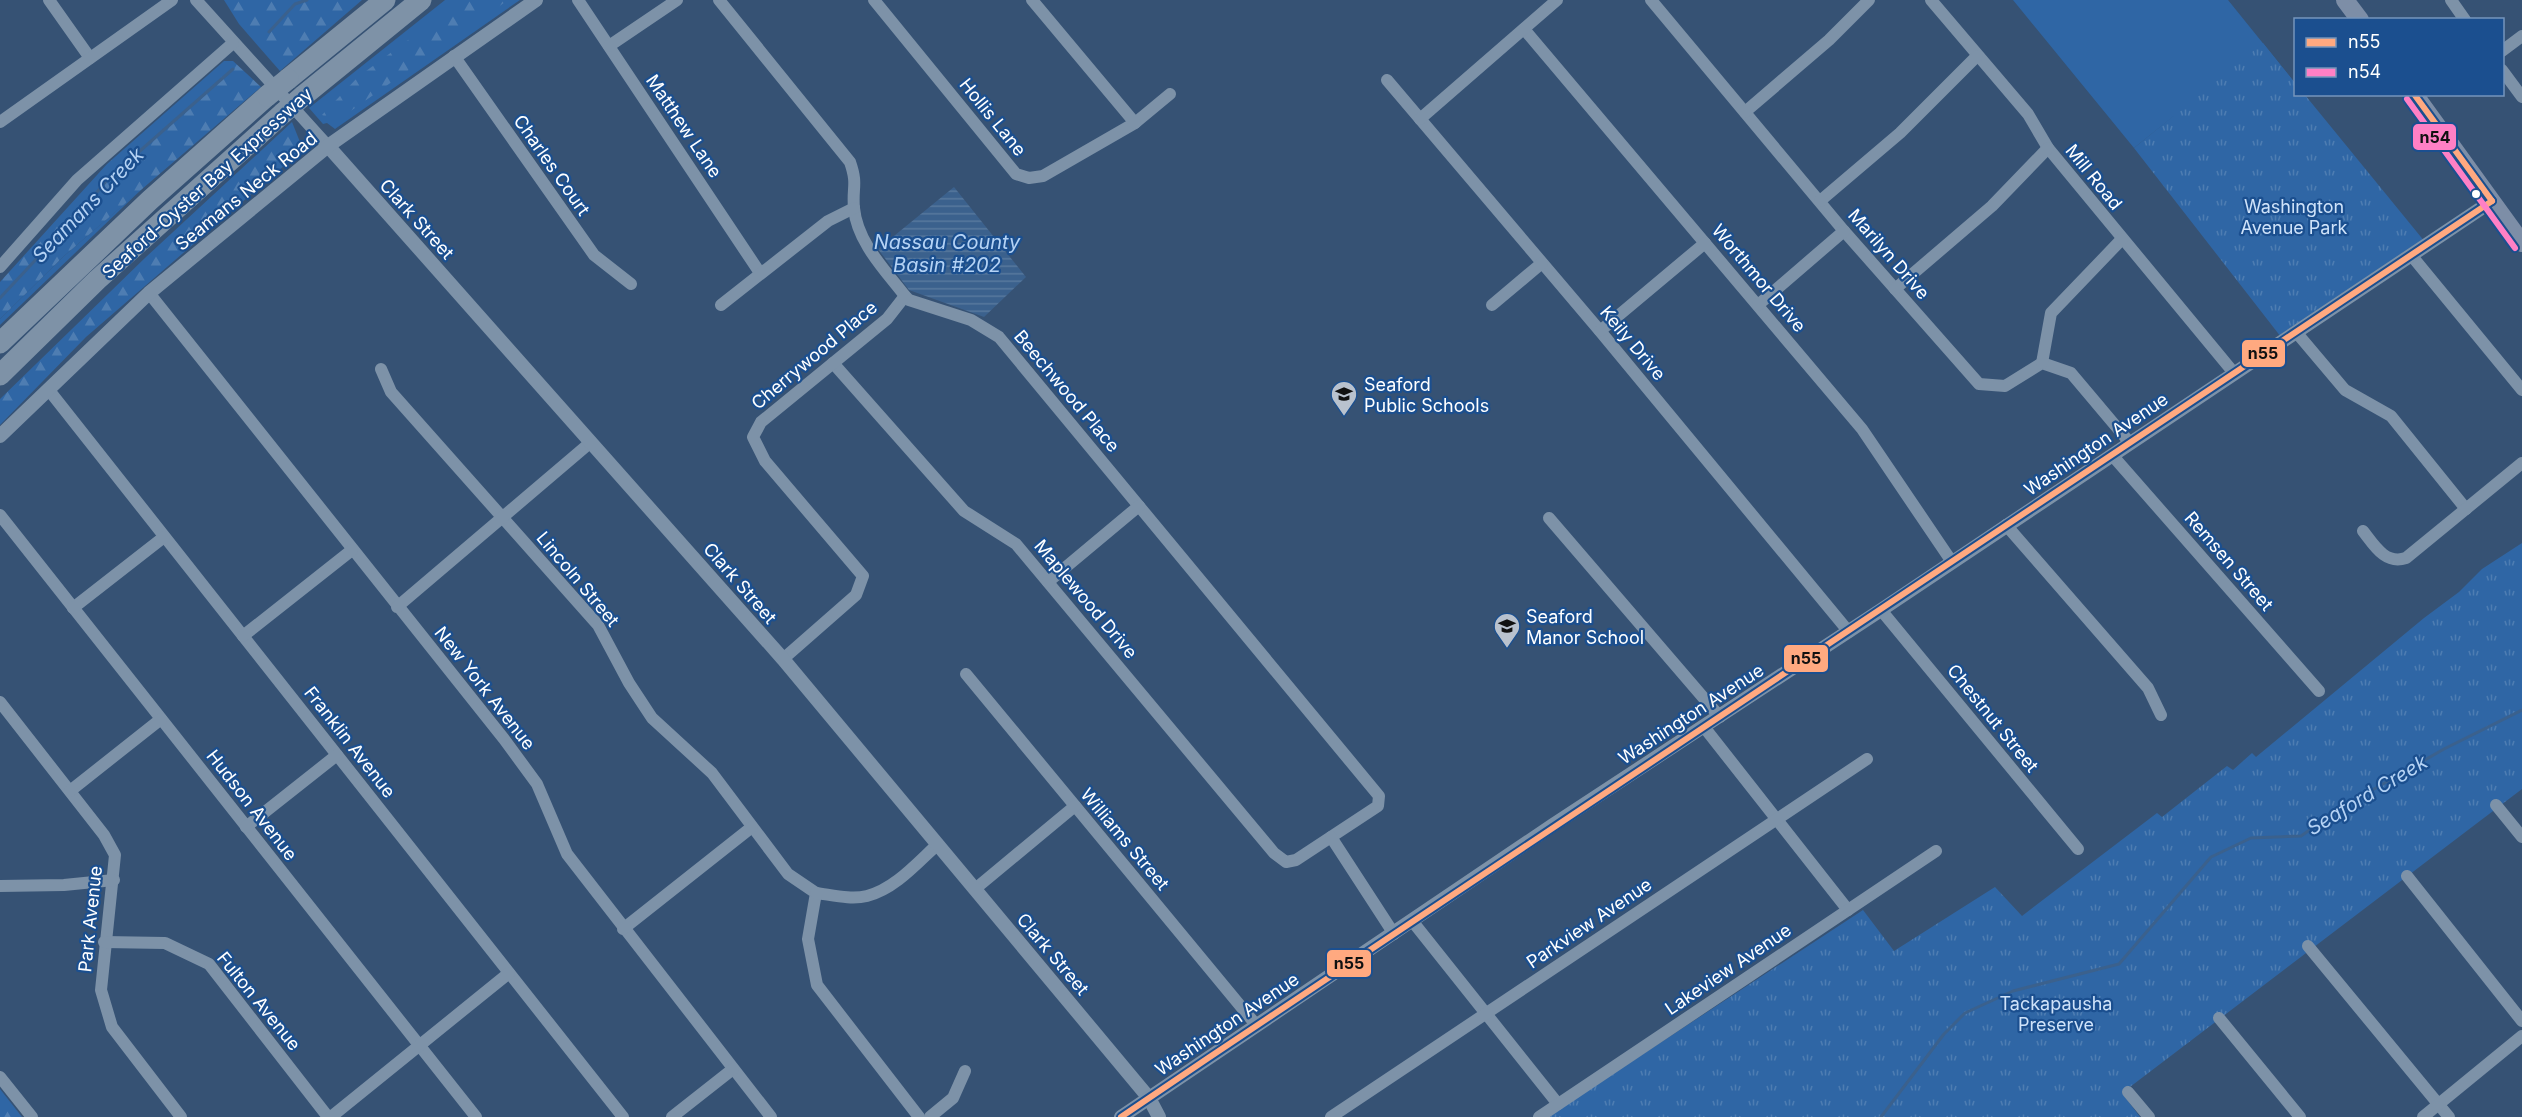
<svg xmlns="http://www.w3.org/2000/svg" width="2522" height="1117" font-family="Inter,sans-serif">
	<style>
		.grass { fill: #2f66a5 }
		.forest { fill: url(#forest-firs) }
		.park { fill: url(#park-tufts) }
		.water { fill: url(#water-rules) }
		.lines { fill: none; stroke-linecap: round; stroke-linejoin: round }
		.stream { stroke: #3b618d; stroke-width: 3 }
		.minor { stroke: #7d92a8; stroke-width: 12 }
		.tertiary { stroke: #7d92a8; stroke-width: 14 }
		.primary { stroke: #7d8ea7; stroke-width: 18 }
		.motorway { stroke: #7e92a7; stroke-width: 21 }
		.motorway-bridge { stroke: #7e92a7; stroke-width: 21 }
		.bus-1-casing { stroke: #1b4f8f; stroke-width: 10 }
		.bus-2-casing { stroke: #1b4f8f; stroke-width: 10 }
		.bus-1 { stroke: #ffa980; stroke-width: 6 }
		.bus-2 { stroke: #ff80c5; stroke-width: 6 }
		.bus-dot { fill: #fff; stroke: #1b4f8f; stroke-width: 2 }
		.labels { text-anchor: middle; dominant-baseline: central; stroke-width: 4.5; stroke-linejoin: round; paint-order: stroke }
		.street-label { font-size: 18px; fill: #fff; stroke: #1b4f8f }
		.park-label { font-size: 18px; fill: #cfe3fa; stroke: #1b4f8f }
		.poi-label { font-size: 18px; fill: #fff; stroke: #1b4f8f; text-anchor: start }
		.water-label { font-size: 20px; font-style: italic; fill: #b5d3f5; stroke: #1b4f8f }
		.line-badge { stroke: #1b4f8f; stroke-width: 2 }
		.pale-badge-label { font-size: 16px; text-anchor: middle; font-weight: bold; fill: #111 }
	</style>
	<defs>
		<pattern id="forest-firs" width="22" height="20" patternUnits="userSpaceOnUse" patternTransform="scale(1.5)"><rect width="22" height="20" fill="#2f66a5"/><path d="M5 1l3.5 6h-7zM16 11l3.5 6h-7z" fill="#4e7db2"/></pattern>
		<pattern id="park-tufts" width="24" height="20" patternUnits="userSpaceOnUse" patternTransform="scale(1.5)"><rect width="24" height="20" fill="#2f66a5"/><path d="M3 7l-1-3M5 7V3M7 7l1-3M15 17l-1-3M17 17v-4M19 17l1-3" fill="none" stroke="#4e7db2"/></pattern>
		<pattern id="water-rules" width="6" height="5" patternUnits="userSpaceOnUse" patternTransform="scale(1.5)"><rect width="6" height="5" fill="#3b618d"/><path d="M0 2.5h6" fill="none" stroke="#58799e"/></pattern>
	</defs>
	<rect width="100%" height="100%" fill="#365274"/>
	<g class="grass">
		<path d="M445 0H520L335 129 327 123 323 124 309 108Z"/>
		<path d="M2013 0H2228L2295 83 2296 94 2305 95 2174 116 2134 148Z"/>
		<path d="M145 186 0 325V319L64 256Z"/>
	</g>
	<g class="forest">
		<path d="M224 0H362L280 71 239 24Z"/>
		<path d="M462 0H508L335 122 322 115 358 77Z"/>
		<path d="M224 61H233L261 87 64 256 0 319V282L107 164Z"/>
		<path d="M292 122 300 142V152L86 337 0 425V399L146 257Z"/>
		<path d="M0 1089 22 1117H0Z"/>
	</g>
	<g class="park">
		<path d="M2263 43 2295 83 2296 94 2305 95 2425 242 2281 337 2134 148Z"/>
		<path d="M2522 543V789L2122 1093 2140 1117H1547L1863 910 1894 951 1995 887 2022 916 2157 813 2162 817 2227 766 2233 770 2252 753 2256 757 2424 618 2459 592 2482 569Z"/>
	</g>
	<path class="water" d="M954 187 1026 277 984 317 909 290 878 249Z"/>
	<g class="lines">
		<g class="stream">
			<path d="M269 32 295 4 307 0"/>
			<path d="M0 298 84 208 107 180 233 69"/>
			<path d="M1881 1117 1944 1034 1965 1013 2013 991 2119 964 2211 857 2251 838 2301 836 2348 804 2444 749 2522 710"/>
		</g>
		<g class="minor">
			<path d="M49 0 90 58"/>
			<path d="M196 0 328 146"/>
			<path d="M578 0 760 273"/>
			<path d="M719 0 850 162C858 185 852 187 854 208 857 242 885 270 905 296L909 300 971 320 999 337 1379 796 1378 806 1296 860 1286 862 1274 853 1016 544 964 511 833 363"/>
			<path d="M874 0 1016 174 1029 178 1043 176 1135 123 1170 94"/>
			<path d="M1032 0 1135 123"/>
			<path d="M1651 0 1844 231 1979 384 2005 386 2042 363 2071 373 2130 443"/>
			<path d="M1931 0 2028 114 2048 148 2234 373"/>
			<path d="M2451 0 2465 20"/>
			<path d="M1524 29 1862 429 1952 562"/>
			<path d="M609 46 677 0"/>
			<path d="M2502 51 2522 36"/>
			<path d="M454 56 594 255 631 284"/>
			<path d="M2502 70 2522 97"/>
			<path d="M1387 80 1600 331 1849 632"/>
			<path d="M1745 112 1829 40 1869 0"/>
			<path d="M1420 119 1557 0"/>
			<path d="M0 122 172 0"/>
			<path d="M1820 201 1900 133 1977 56"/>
			<path d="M2411 255 2522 390"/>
			<path d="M0 267 77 180 233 43"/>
			<path d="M1895 289 1992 206 2048 148"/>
			<path d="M149 293 504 739 537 784 567 854 771 1117"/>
			<path d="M721 305 828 221 854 208"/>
			<path d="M1492 305 1542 263"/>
			<path d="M1758 305 1844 231"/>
			<path d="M1600 331 1705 243"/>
			<path d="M2296 332 2345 390 2391 416 2466 509"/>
			<path d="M2042 363 2051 313 2122 239"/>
			<path d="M381 369 391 392 598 625 629 683 652 718 712 773 788 874 816 893 808 939 817 985 919 1117"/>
			<path d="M48 389 623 1117"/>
			<path d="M2112 455 2319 691"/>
			<path d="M0 515 476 1117"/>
			<path d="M1549 518 1720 717"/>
			<path d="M2006 525 2148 688 2161 715"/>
			<path d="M2363 531C2374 545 2385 565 2406 558L2522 463"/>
			<path d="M1048 582 1139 506"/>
			<path d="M397 607 591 442"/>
			<path d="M73 608 164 537"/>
			<path d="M1881 610 2078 849"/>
			<path d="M243 636 352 550"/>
			<path d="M783 659 856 595 863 576 765 461 753 437 761 422 887 319 905 296"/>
			<path d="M966 674 1257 1026"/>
			<path d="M0 702 104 835 115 855 101 990 112 1027 181 1117"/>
			<path d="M1704 727 1848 910"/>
			<path d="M70 791 161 719"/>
			<path d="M2496 805 2522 837"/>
			<path d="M246 827 337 755"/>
			<path d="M1331 837 1394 934"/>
			<path d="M2407 876 2522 1021"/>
			<path d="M0 886 64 885 114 880"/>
			<path d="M975 889 1075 806"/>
			<path d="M816 893C832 895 851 900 867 896 895 889 918 862 938 844"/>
			<path d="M1413 922 1558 1104"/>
			<path d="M623 929 752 827"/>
			<path d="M104 942 165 943 209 964 328 1117"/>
			<path d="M2308 946 2449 1117"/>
			<path d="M2219 1018 2300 1117"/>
			<path d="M0 1077 32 1117"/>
			<path d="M2128 1092 2149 1117"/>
			<path d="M331 1117 509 973"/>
			<path d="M672 1117 733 1069"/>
			<path d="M930 1117 953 1098 965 1071"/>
			<path d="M1331 1117 1867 759"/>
			<path d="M1539 1117 1936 851"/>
			<path d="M2423 1117 2522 1036"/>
		</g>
		<g class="tertiary">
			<path d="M328 146 783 659 1149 1098 1159 1117"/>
			<path d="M0 436 149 293 328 146 536 0"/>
			<path d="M1121 1117 1553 825 1881 610 2492 201"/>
		</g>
		<g class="primary">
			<path d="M2345 0 2360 20"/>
			<path d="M2414 94 2522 243"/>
		</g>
		<g class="motorway">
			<path d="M288 79 385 0"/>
			<path d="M303 96 421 0"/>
			<path d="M0 343 150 200 267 96"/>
			<path d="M0 375 97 280 283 113"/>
		</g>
		<g class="motorway-bridge">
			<path d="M267 96 288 79"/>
			<path d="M283 113 303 96"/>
		</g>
		<g class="bus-1-casing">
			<g id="bus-1">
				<path d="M2414 94 2492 201"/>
				<path d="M1121 1117C1576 809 2035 507 2492 201"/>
			</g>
		</g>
		<g class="bus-2-casing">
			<path id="bus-2" d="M2407 99 2515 248"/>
		</g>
		<use href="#bus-1" class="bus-1"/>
		<use href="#bus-2" class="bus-2"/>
	</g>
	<defs>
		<g id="school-pin" transform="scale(1.35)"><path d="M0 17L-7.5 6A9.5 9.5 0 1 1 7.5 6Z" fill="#b9c2ce" stroke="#1b4f8f"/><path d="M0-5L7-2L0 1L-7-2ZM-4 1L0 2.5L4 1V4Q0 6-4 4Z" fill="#111"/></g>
	</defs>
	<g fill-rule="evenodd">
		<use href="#school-pin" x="1344" y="394"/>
		<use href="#school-pin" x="1507" y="626"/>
	</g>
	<circle class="bus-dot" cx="2476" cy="194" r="5"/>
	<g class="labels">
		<g class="street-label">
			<text transform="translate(993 117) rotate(51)">Hollis Lane</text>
			<text transform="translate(684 126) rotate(56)">Matthew Lane</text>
			<text transform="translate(552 165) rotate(55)">Charles Court</text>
			<text transform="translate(2094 177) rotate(51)">Mill Road</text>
			<text transform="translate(207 183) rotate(-42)">Seaford-Oyster Bay Expressway</text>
			<text transform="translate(246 191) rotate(-39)">Seamans Neck Road</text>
			<text transform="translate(417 219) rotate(48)">Clark Street</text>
			<text transform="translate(1889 254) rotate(49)">Marilyn Drive</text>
			<text transform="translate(1759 278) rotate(50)">Worthmor Drive</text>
			<text transform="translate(1633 343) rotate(50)">Keily Drive</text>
			<text transform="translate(814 355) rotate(-40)">Cherrywood Place</text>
			<text transform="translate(1067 391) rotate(50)">Beechwood Place</text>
			<text transform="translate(2096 444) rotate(-34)">Washington Avenue</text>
			<text transform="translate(2229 561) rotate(49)">Remsen Street</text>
			<text transform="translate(578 579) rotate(50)">Lincoln Street</text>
			<text transform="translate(740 583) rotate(49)">Clark Street</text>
			<text transform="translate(1086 599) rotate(50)">Maplewood Drive</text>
			<text transform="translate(485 688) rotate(52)">New York Avenue</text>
			<text transform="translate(1691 714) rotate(-33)">Washington Avenue</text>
			<text transform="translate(1993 718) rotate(51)">Chestnut Street</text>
			<text transform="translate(350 742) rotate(52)">Franklin Avenue</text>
			<text transform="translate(252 805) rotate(52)">Hudson Avenue</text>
			<text transform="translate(1125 839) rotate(50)">Williams Street</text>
			<text transform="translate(90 919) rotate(-84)">Park Avenue</text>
			<text transform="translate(1589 923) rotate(-34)">Parkview Avenue</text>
			<text transform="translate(1053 954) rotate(50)">Clark Street</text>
			<text transform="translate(1728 969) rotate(-34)">Lakeview Avenue</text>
			<text transform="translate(259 1001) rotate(51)">Fulton Avenue</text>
			<text transform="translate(1227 1024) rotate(-34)">Washington Avenue</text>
		</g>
		<g class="park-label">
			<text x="2294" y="206">Washington<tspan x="2294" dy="21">Avenue Park</tspan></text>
			<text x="2056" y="1003">Tackapausha<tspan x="2056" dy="21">Preserve</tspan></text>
		</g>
		<g class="poi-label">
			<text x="1364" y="384">Seaford<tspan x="1364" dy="21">Public Schools</tspan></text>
			<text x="1526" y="616">Seaford<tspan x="1526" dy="21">Manor School</tspan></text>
		</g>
		<g class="water-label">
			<text transform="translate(88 205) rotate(-46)">Seamans Creek</text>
			<text x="947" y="242">Nassau County<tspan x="947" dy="23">Basin #202</tspan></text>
			<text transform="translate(2367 795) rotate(-31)">Seaford Creek</text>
		</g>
	</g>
	<g class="line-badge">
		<rect x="2412" y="123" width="45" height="28" rx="6" fill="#ff80c5"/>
		<rect x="2241" y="339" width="45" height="29" rx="6" fill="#ffa980"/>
		<rect x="1783" y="644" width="46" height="29" rx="6" fill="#ffa980"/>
		<rect x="1326" y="949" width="46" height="29" rx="6" fill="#ffa980"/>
	</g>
	<g class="pale-badge-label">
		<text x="2435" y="143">n54</text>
		<text x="2263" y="359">n55</text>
		<text x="1806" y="664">n55</text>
		<text x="1349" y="969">n55</text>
	</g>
	<rect x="2294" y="18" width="210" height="78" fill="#1b4f8f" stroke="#7695bc" stroke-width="1.5"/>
	<rect x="2306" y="38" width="30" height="9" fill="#ffa980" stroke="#7695bc" stroke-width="1.5"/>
	<text x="2348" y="48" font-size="18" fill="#ffffff">n55</text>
	<rect x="2306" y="68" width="30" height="9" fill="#ff80c5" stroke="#7695bc" stroke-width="1.5"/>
	<text x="2348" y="78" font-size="18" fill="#ffffff">n54</text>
</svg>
